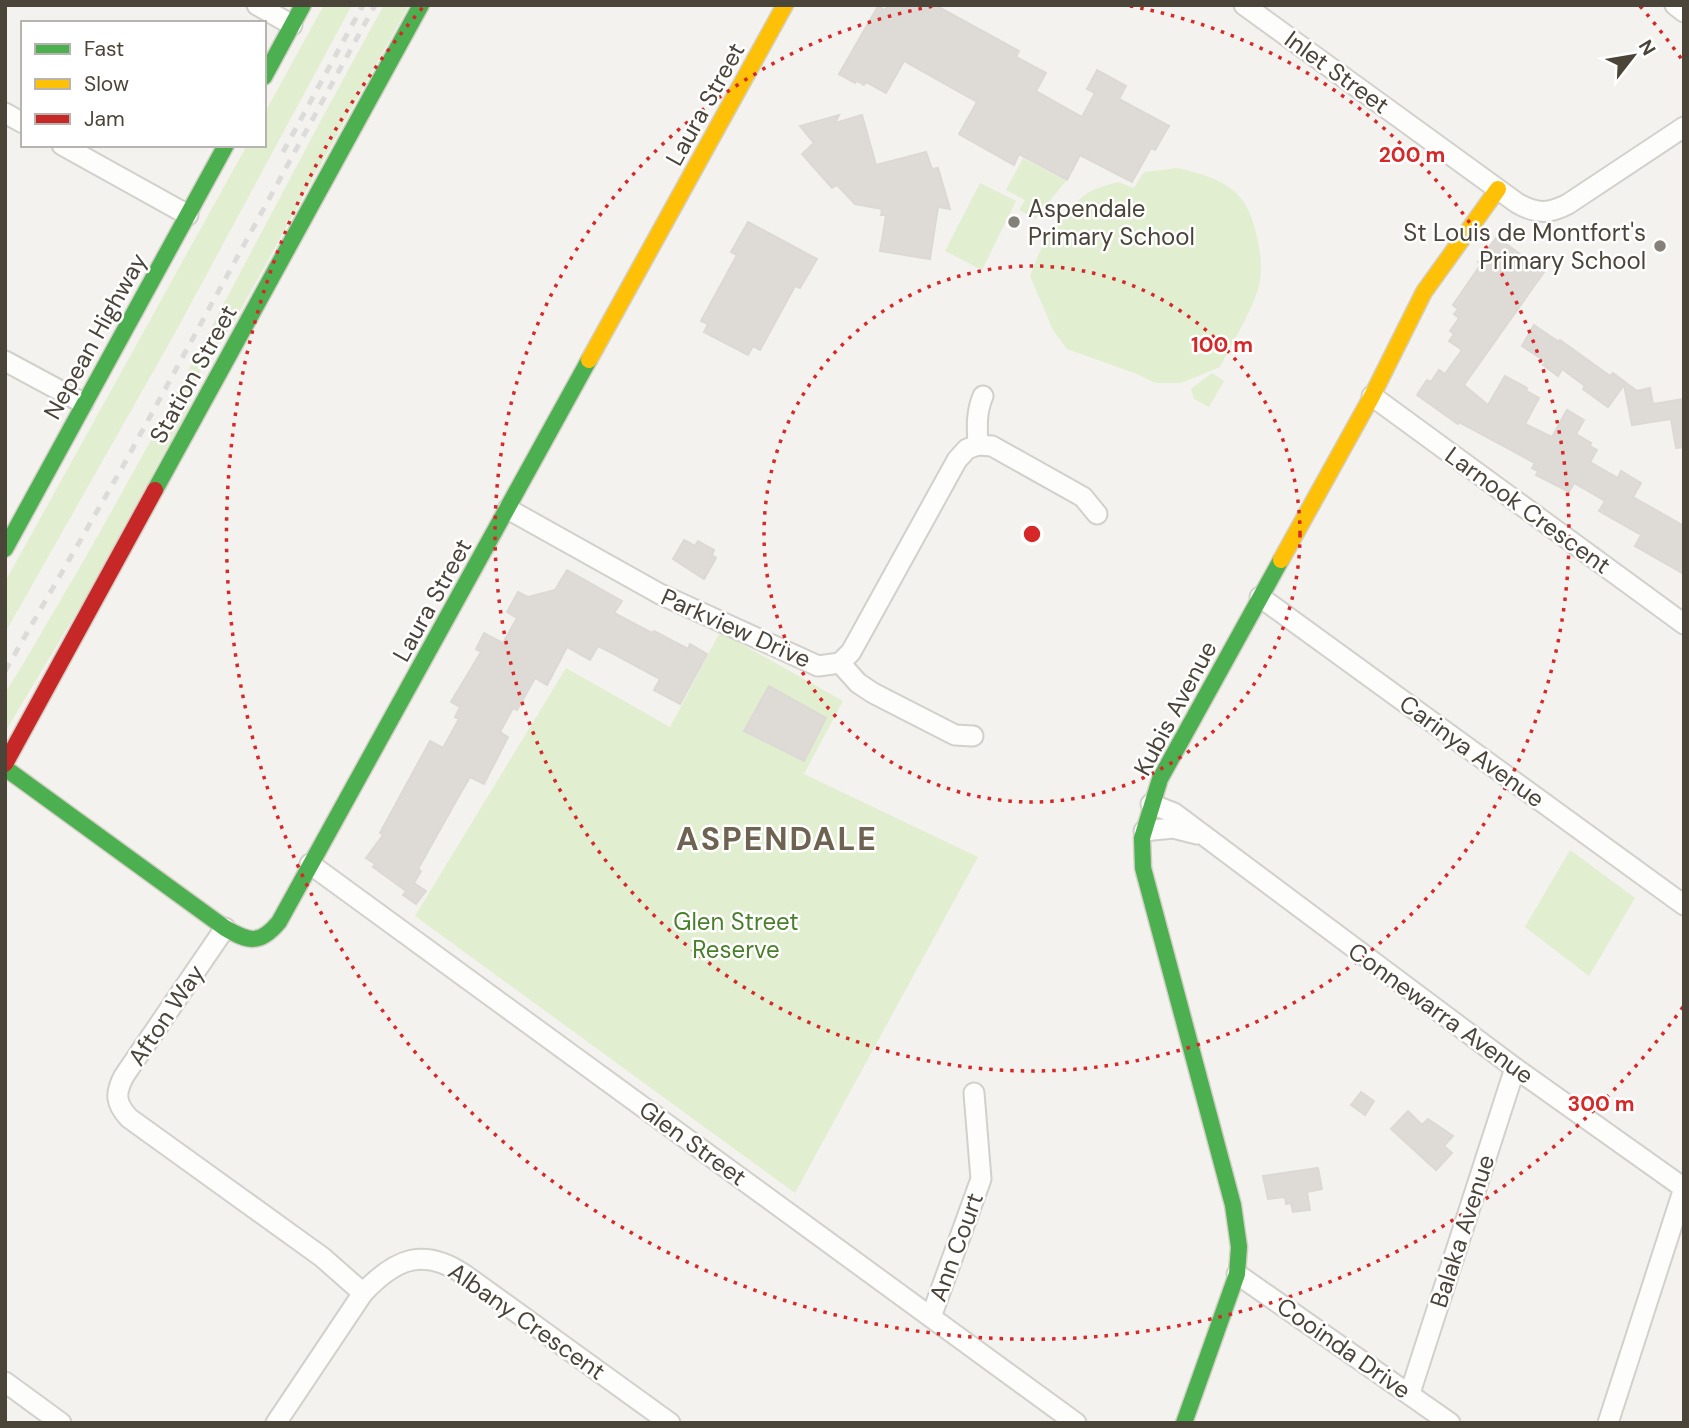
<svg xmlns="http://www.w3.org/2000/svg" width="1689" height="1428" font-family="'DM Sans',sans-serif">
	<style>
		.green { fill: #e1eecf }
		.building { fill: #dedbd6; stroke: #dcd9d4; stroke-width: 2 }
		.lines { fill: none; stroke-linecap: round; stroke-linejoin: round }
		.street-casing { stroke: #d2d0cb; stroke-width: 23 }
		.fast-casing { stroke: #d3cfc5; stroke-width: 19 }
		.slow-casing { stroke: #d3cfc5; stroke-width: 19 }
		.jam-casing { stroke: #d3cfc5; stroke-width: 19 }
		.street { stroke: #fdfdfc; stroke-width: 19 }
		.fast { stroke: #4caf50; stroke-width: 16 }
		.slow { stroke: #ffc107; stroke-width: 16 }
		.jam { stroke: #c62828; stroke-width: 16 }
		.rail { stroke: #dbdbda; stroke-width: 5; stroke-dasharray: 9 9; stroke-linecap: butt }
		.ring { fill: none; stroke: #d62828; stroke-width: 3.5; stroke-dasharray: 3.5 7 }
		.poi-dot { fill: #868178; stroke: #fff; stroke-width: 2.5 }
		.labels { text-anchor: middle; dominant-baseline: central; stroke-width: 5; stroke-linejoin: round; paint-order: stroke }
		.street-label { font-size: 24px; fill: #4b4439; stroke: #fff }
		.poi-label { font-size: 24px; fill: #4b4439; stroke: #fff; text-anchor: start }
		.park-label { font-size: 24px; fill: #4a7f2a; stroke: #fff }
		.district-label { font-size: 32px; font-weight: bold; letter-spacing: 2px; fill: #6e6250; stroke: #fff }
		.centre { fill: #d62828; stroke: #fff; stroke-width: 3.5 }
		.ring-label { font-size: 21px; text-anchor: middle; font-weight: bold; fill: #d62828; stroke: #fff; stroke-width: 5; stroke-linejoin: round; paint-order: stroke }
	</style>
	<rect width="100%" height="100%" fill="#f4f2ee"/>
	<g class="green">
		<path d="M324 5H352L175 333 5 633V582L247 145H264V114Z"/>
		<path d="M384 5H409L231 327C213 352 192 375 189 407L86 597 5 732V693C29 656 50 617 73 579 182 391 278 195 384 5Z"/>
		<path d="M1023 158 1066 181 1035 219 1019 210 1025 200 1006 190Z"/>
		<path d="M1178 168C1226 180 1248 189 1258 241 1261 257 1263 273 1258 289 1251 313 1232 343 1220 367L1181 383H1155L1137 374 1067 349 1053 330 1030 276C1041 244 1058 215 1086 194 1095 188 1108 185 1118 182L1134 188 1144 172Z"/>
		<path d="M980 183 1016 201 982 270 945 251Z"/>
		<path d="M1212 373 1224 381 1209 407 1194 399 1191 389Z"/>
		<path d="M720 632 843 701 804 774 978 857 795 1193 415 916 566 668 670 727Z"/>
		<path d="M1570 850 1635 898 1589 976 1525 927Z"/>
	</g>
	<g class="building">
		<path d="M888 5H935L1019 51 1016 57 1046 73 1036 91 1082 117 1095 93 1087 89 1097 70 1126 86 1119 99 1169 126 1155 150 1151 148 1132 182 1080 155 1067 180 1019 154 1014 165 959 134 977 102 904 61 886 93 866 82 864 85 857 81 855 83 839 74 878 6 885 10Z"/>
		<path d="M839 115 835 123 862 115 876 165 926 152 932 169 938 168 950 209 938 207 930 259 880 251 886 215H881L882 209 855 204 837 185 832 188 802 154 814 143 800 126Z"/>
		<path d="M748 222 817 259 800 288 795 286 760 350 753 346 748 355 704 332 708 324 701 321 737 255 731 252Z"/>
		<path d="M1497 237 1544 272 1464 385 1488 405 1505 376 1527 388 1526 391 1539 398 1525 424 1552 437 1567 410 1584 420 1576 434 1591 443 1590 446 1597 450 1590 462 1618 478 1621 471 1641 483 1633 497 1684 526V574L1635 546 1641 535 1599 511 1605 501 1574 483 1569 492 1536 475 1538 471 1532 468 1535 463 1459 422 1458 424 1417 395 1427 380 1431 382 1439 370 1445 374 1462 350 1449 341 1454 334 1450 331 1459 318 1454 314 1458 309 1453 305 1481 264 1478 262Z"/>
		<path d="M1534 325 1559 342 1560 340 1610 376 1613 373 1637 391 1650 388 1653 404 1684 399V447L1676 448 1671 419 1632 425 1624 385 1608 407 1583 389 1585 386 1562 369 1558 376 1543 365 1546 362 1522 346Z"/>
		<path d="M684 540 695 546 698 541 714 550 712 555 716 558 704 579 673 559Z"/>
		<path d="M567 570 622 601 614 613 652 633 654 631 688 649 690 644 707 654 680 704 654 690 660 679 612 653 598 646 590 660 567 647 547 685 535 678 517 710 513 708 500 732 508 737 484 784 470 777 460 794 418 869 421 871 414 883 426 891 416 904 403 895 406 891 373 867 375 864 366 858 383 835 380 833 430 741 443 748 459 719 455 717 460 707 451 702 481 652 476 649 484 633 503 643 517 618 507 612 518 592 528 597 555 590Z"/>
		<path d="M769 686 826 718 804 761 744 731Z"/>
		<path d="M1361 1092 1374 1101 1365 1115 1351 1105Z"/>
		<path d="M1408 1111 1422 1125 1428 1119 1453 1136 1444 1146 1452 1153 1436 1170 1391 1129Z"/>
		<path d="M1318 1168 1322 1189 1307 1192 1310 1210 1293 1212 1291 1203 1286 1204 1285 1197 1268 1199 1263 1176Z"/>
	</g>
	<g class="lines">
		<g class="street-casing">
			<g id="street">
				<path d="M257 5 292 25"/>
				<path d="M1244 5 1517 203C1536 214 1549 214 1568 204L1684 127"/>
				<path d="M1675 5 1684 12"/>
				<path d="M5 113 23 123"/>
				<path d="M62 145 188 215"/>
				<path d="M5 361 83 403"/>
				<path d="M1372 396 1684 624"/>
				<path d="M978 445 992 446 1083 497 1097 514"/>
				<path d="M508 509 660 594 818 666 840 663 851 652 957 460 967 449 978 445C977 428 976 412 983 396"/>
				<path d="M1260 597 1684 905"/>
				<path d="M840 663 858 683 873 693 955 735 973 736"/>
				<path d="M1151 804 1174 813 1515 1068 1684 1188 1608 1423"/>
				<path d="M1144 831 1173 828 1197 834"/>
				<path d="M310 864 1076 1423"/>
				<path d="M225 928 124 1076C115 1093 115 1103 129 1118L322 1257 363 1293"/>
				<path d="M1237 1274 1450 1423"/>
				<path d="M931 1317 981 1179 974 1093"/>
				<path d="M5 1382 61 1423"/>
				<path d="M1410 1393 1515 1068"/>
				<path d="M276 1423 363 1293C396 1258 424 1247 465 1275L670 1423"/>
			</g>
		</g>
		<g class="fast-casing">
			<g id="fast">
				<path d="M264 77 303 5"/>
				<path d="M155 490 421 5"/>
				<path d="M5 549 226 145"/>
				<path d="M5 768 225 928C249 942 260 945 279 922L589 360"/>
				<path d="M1184 1423 1237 1274 1239 1247 1233 1205 1143 868 1142 838 1160 779 1281 560"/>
			</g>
		</g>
		<g class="slow-casing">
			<g id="slow">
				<path d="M589 360 785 5"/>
				<path d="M1281 560 1372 396 1424 292 1498 189"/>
			</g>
		</g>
		<g class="jam-casing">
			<path id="jam" d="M5 764 155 490"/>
		</g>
		<use href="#street" class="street"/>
		<use href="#fast" class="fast"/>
		<use href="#slow" class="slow"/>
		<use href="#jam" class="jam"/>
		<g class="rail">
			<path d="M283 152 363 5"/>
			<path d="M5 671 122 468 375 5"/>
		</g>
	</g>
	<g class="ring">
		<circle cx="1032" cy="534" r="268"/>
		<path d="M1130 6A537 537 0 1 1 934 6"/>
		<path d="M1683 1007A805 805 0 1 1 424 6M1640 6A805 805 0 0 1 1683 61"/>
	</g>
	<g class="poi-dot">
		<circle cx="1014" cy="222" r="7"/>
		<circle cx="1660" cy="246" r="7"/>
	</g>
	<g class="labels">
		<g class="street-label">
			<text transform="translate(1337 72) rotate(36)">Inlet Street</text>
			<text transform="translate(705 104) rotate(-61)">Laura Street</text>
			<text transform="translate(95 336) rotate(-61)">Nepean Highway</text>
			<text transform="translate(193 374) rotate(-61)">Station Street</text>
			<text transform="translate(1528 510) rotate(36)">Larnook Crescent</text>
			<text transform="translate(432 600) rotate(-61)">Laura Street</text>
			<text transform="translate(736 628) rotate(24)">Parkview Drive</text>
			<text transform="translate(1175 708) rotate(-62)">Kubis Avenue</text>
			<text transform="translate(1472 751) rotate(36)">Carinya Avenue</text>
			<text transform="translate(1441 1013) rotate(36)">Connewarra Avenue</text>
			<text transform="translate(166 1015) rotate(-56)">Afton Way</text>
			<text transform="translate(693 1143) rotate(36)">Glen Street</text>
			<text transform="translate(1462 1231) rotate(-72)">Balaka Avenue</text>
			<text transform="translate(956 1247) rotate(-70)">Ann Court</text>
			<text transform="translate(527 1321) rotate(35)">Albany Crescent</text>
			<text transform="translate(1344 1348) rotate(35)">Cooinda Drive</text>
		</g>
		<g class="poi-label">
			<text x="1028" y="208">Aspendale<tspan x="1028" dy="28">Primary School</tspan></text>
			<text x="1646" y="232" text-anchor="end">St Louis de Montfort's<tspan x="1646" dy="28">Primary School</tspan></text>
		</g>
		<g class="park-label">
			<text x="736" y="921">Glen Street<tspan x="736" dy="28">Reserve</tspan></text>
		</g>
		<g class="district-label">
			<text x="777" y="839">ASPENDALE</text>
		</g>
	</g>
	<circle cx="1032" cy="534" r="10" class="centre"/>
	<g class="ring-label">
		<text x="1412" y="162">200 m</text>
		<text x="1222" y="352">100 m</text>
		<text x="1601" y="1111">300 m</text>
	</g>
	<rect width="1689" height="1428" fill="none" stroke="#4b4439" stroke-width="14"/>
	<rect x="21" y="21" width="245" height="126" fill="#ffffff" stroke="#b7b4b0" stroke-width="2"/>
	<rect x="35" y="44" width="35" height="10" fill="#4caf50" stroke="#b7b4b0" stroke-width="2"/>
	<text x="84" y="56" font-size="21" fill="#4b4439">Fast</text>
	<rect x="35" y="79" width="35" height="10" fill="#ffc107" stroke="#b7b4b0" stroke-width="2"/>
	<text x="84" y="91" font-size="21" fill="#4b4439">Slow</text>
	<rect x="35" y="114" width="35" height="10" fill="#c62828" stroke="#b7b4b0" stroke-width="2"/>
	<text x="84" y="126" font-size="21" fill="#4b4439">Jam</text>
	<g transform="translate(1633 56) rotate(59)" stroke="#ffffff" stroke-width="5" paint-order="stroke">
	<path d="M0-5L12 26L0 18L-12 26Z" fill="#4b4439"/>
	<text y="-10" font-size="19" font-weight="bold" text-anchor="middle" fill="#4b4439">N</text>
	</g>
</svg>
